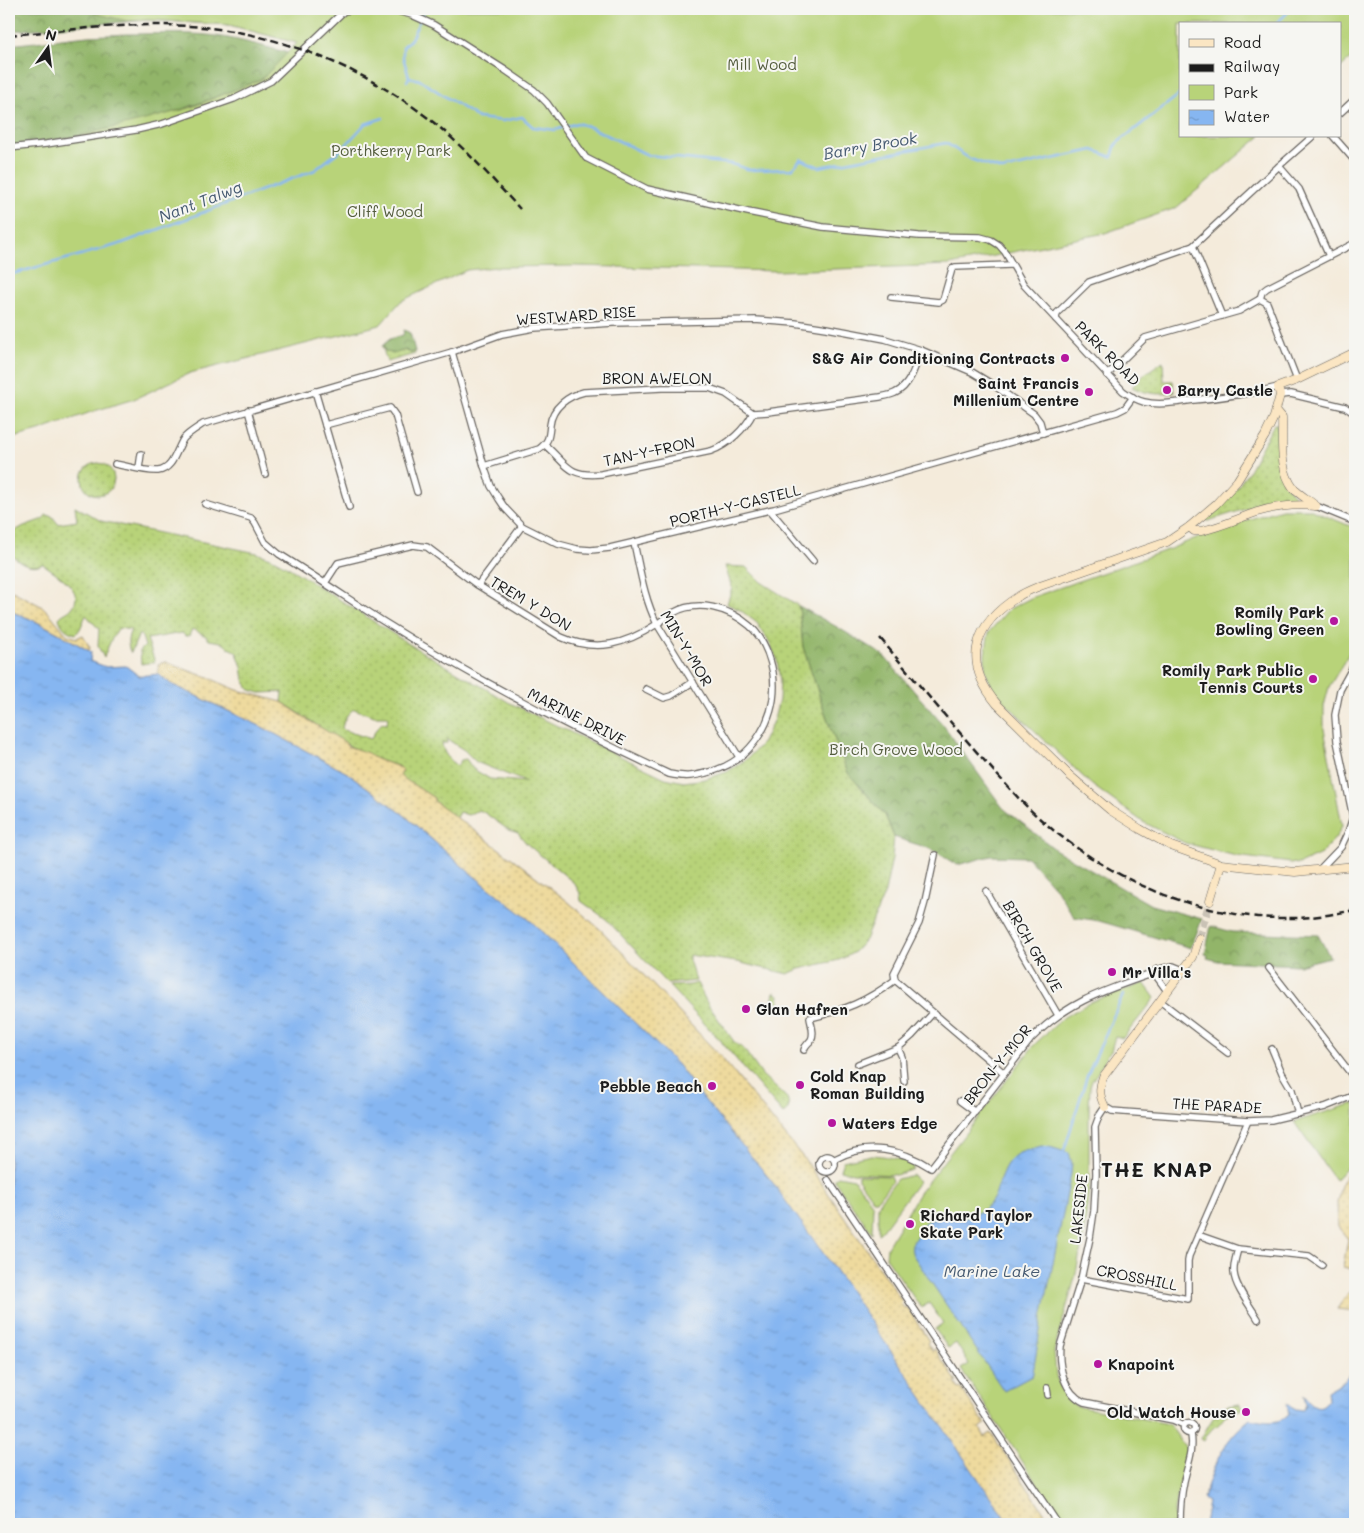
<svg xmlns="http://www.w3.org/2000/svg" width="1364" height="1533" font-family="Mali,sans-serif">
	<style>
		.grass { fill: url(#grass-dots); stroke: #6a784a; fill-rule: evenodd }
		.forest { fill: url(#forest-crowns); stroke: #576842 }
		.sand { fill: url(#sand-dots); stroke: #857b5d }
		.park { fill: #b8d379; stroke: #6a784a }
		.water { fill: url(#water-ripples); stroke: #516986 }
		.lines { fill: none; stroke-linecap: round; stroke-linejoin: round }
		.stream { stroke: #86b6f1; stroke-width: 2.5 }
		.secondary-tunnel { stroke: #c9c2b5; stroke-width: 8; stroke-dasharray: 8 4; stroke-linecap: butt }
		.street-casing { stroke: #68645f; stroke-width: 8 }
		.secondary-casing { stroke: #68645f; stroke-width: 9 }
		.street { stroke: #fff; stroke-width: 5.5 }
		.secondary { stroke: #fbe6c3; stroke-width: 8 }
		.rail { stroke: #1c1c1c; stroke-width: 2.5; stroke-dasharray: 8 4; stroke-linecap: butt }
		.poi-dot { fill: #b5179e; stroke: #f6f6f2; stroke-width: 2 }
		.labels { text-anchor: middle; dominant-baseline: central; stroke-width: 4; stroke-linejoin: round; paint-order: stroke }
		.park-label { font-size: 15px; fill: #535c3d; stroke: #f6f6f2 }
		.street-label { font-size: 15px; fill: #1c1c1c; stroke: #f6f6f2 }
		.poi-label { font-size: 15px; font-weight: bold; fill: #1c1c1c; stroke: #f6f6f2; text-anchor: start }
		.water-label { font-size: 16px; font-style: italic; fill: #465a71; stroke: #f6f6f2 }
		.district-label { font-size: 20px; font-weight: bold; letter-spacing: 1px; fill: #1c1c1c; stroke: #f6f6f2 }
	</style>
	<defs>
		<pattern id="grass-dots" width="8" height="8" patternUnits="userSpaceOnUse" patternTransform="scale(1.25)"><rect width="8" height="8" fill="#b8d379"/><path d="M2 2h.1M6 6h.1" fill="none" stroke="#9eb568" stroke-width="1.8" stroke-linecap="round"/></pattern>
		<pattern id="forest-crowns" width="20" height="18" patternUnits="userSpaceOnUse" patternTransform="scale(1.25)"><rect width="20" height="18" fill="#92b569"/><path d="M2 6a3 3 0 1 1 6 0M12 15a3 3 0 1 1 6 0" fill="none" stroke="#769256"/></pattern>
		<pattern id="sand-dots" width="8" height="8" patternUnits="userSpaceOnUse" patternTransform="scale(1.25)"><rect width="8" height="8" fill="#eeda9e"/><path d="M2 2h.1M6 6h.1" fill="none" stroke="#ccba88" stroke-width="1.8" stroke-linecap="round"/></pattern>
		<pattern id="water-ripples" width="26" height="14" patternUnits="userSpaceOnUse" patternTransform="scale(1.25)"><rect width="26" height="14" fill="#86b6f1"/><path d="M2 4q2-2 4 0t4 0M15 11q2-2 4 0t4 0" fill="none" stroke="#739cce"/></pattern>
	</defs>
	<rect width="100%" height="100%" fill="#f6f6f2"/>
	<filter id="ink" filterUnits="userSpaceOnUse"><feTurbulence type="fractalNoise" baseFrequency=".02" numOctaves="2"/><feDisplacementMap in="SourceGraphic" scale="10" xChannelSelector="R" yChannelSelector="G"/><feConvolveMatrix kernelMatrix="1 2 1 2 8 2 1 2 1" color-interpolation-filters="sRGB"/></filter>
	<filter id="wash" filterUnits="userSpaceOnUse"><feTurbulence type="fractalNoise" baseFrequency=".0096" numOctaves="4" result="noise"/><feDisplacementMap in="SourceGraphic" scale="20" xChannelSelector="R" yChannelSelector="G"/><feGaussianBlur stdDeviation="1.12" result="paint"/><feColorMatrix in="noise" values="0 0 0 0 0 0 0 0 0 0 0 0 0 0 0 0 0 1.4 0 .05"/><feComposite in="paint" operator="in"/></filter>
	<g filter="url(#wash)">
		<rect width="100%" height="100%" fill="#f4ebdb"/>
		<g class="grass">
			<path d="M383 345 385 351 405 350 411 353 415 351V354L387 362 382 346Z"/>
			<path d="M1163 361 1164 381H1173L1174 393C1158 395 1146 394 1132 387L1146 373Z"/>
			<path d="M1274 424H1277C1279 453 1272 475 1296 497L1294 499C1264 502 1236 512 1208 521L1206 519 1233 493 1248 472Z"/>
			<circle cx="98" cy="479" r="16"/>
			<path d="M75 506 101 521 257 553 271 558 288 567 414 647 510 703 665 778 684 782 705 779 727 772 748 758 763 742 774 719 779 700 780 681 777 660 770 643 757 623 740 610 727 604 732 588 725 566 746 567 761 582 799 606 803 647 830 727 848 773 885 815 894 837 892 858 885 892 865 940 853 953 839 960 799 969 788 974 737 962 689 955V960L696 981 667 984 606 919 581 901 580 893 574 883 527 844 518 833 507 829 485 813 479 810 468 815 459 812 456 818 434 801V798L399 776 398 766C354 755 319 725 282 702L283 692 260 693 250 690 244 680 242 667 237 653 221 642 209 640 206 636 192 629 189 636H185L182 633 147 639 155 662 141 664 140 651 145 646 142 637 139 634 131 653C127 646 127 638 131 630L119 628C114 633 106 650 104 658L98 646 99 628 97 627 86 615 80 629 76 634C67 632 61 627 59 618 63 613 67 613 71 609 88 591 55 573 43 564 28 569 20 562 9 553V534L24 526 43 519 46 515 52 516 58 524 77 521ZM354 709 374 716H388L387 724 382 723 377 728 371 739 344 730 342 728C344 720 346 714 354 709ZM447 739 464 750 476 762 526 782 490 779 473 769 466 759 461 760 457 766C449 760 443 753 442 743H447Z"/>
			<path d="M697 983 707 1003 735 1043 743 1048 762 1075 787 1098 789 1106 787 1111 783 1114 718 1038 669 986 690 985Z"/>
			<path d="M774 992 779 995 780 1005 778 1007H774L772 1004Z"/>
			<path d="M1240 1404 1242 1410C1229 1411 1227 1414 1219 1424 1217 1427 1216 1425 1213 1428 1209 1432 1206 1436 1204 1441L1201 1439C1205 1431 1216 1410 1224 1407 1229 1405 1235 1405 1240 1404Z"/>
		</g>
		<g class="forest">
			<path d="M9 9H336L298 43 229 25 149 20 9 31Z"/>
			<path d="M127 34C159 34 192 32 223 37 245 41 266 47 288 53 280 60 268 75 260 80 248 86 234 90 221 95 154 122 81 139 9 145V45L88 36Z"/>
			<path d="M404 330 410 333 415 351 411 353 405 350 393 354 385 351 383 345 390 339 403 335Z"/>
			<path d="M799 606 837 627 883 655 944 726 1003 808 1056 850 1151 905 1202 919 1191 948 1099 921 1074 917 1057 890 1027 857 991 856 957 865 931 849 894 837 885 815 848 773 830 727 803 647Z"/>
			<path d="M1211 926 1232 932 1318 935 1330 957 1299 965 1218 961 1207 958 1208 955 1205 954Z"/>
		</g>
		<g class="sand">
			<path d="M9 589 43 607 50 614 67 635 77 638 83 635 90 648 89 651C64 636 37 620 9 611Z"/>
			<path d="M165 662 209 678 237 690 282 702 308 720 345 742 347 746 368 753C377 763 393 762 403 770L400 776 434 798V801L517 862 566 900 601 930 688 1022 721 1057 806 1161 902 1301 900 1303 904 1308 907 1307 929 1341 927 1343 932 1351 935 1349 957 1382 955 1383 959 1389 961 1388 985 1424 980 1428 985 1437 991 1433 1052 1524H983L533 924 469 872 404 815 349 774 262 727 171 684 158 674 159 664Z"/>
			<path d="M1355 1166V1270L1343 1267 1348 1239 1338 1227 1337 1203 1342 1181Z"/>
			<path d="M1355 1290V1311L1337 1309 1348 1293Z"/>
		</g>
		<g class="park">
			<path d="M99 9H1355V55L1340 68V24H1180V136H1261L1176 208 1105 233 950 265 779 271 575 266 496 267 467 270 401 301 380 325 190 373 134 399 91 412 39 431 9 439V145L38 142 74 137 141 121 189 108 262 79 297 43 229 25 149 20 127 21 94 13Z"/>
			<path d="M1282 509H1309L1355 528V643L1329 687 1324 706V729L1342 826 1337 836 1321 854 1299 864 1236 856 1185 843 1143 822 1092 785 996 694 989 680 985 669V654L989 632 1009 609 1033 597 1170 549 1215 530Z"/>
			<path d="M1144 983 1155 998 1123 1038 1115 1036 1111 1051 1106 1056 1103 1064 1092 1081 1090 1087 1089 1105V1187L1084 1233 1075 1278 1054 1351 1056 1375 1057 1379 1066 1397 1076 1406 1169 1424 1186 1448H1188L1176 1500 1174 1510 1175 1524H1064L961 1369 969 1364 956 1343 948 1348 935 1329 943 1323 929 1303 921 1308 886 1257 887 1247 919 1193 1035 1044 1064 1017 1091 1002Z"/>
			<path d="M1355 1103V1158L1335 1180 1294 1122Z"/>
			<path d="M871 1155C886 1156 899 1158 914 1165L912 1170 896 1175 853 1173 840 1170 843 1161Z"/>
			<path d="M858 1175 890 1176 892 1181 877 1200H873L858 1179Z"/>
			<path d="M913 1175 918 1182 882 1231 878 1234V1206L881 1199 897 1179Z"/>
			<path d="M838 1176 854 1179 873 1205 872 1233 834 1180V1179Z"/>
		</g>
		<g class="water">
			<path d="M9 611C38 620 65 637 91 652L90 661 106 667 126 666 139 676 158 674 171 684 262 727 349 774 404 815 469 872 532 922 677 1064 703 1098 770 1179 841 1278 1009 1524H9Z"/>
			<path d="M1041 1146 1050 1147 1069 1153 1072 1163 1071 1174 1042 1318 1033 1373 1032 1376 1004 1391 913 1255C910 1248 912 1243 916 1237 919 1231 922 1224 927 1221 935 1215 948 1220 957 1219 965 1219 972 1216 979 1212 1003 1200 994 1176 1012 1158 1019 1151 1032 1149 1041 1146Z"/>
			<path d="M1355 1350V1524H1204L1208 1502 1203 1499C1214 1466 1221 1442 1250 1419 1265 1422 1276 1425 1289 1415L1287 1404 1296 1409 1303 1410 1306 1405 1304 1395C1311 1404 1319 1413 1328 1400L1327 1391C1337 1385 1350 1379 1353 1366 1354 1359 1351 1355 1355 1350Z"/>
		</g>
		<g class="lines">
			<g class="stream">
				<path d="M1276 24 1291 9"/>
				<path d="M409 77 420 80 478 118 503 121 522 117 533 127 555 130 577 123 590 127 648 155 732 164 750 170 792 169 801 159 819 167 946 143 970 159 1002 170 1093 150 1112 157 1116 144 1180 94"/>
				<path d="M407 81 409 77 403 57V47L411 39 425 9"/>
				<path d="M9 275 120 244 315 170 343 148 365 124 383 118"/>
				<path d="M1064 1151 1087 1076 1123 995"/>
			</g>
		</g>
	</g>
	<g filter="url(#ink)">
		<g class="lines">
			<path class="secondary-tunnel" d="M1199 938 1210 901"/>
			<g class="street-casing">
				<g id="street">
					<path d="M389 9 412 15 434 25 505 70 534 90 547 103 586 158 647 189 748 212 823 227 919 236 980 237 991 240 999 245 1005 252 1024 285 1123 391C1130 396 1136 400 1144 402 1160 406 1178 402 1194 400 1223 397 1251 394 1278 387"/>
					<path d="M1340 113 1355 99"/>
					<path d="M1333 136 1355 161"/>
					<path d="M9 148 46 144 136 130 162 124 234 99 271 81 344 11 355 9"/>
					<path d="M1279 166 1299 189 1329 256"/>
					<path d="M1193 246 1222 316"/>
					<path d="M891 297 939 302 943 300 952 269 955 267 1011 265"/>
					<path d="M1260 299 1262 292 1267 288 1355 243"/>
					<path d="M1260 299 1267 303 1297 380"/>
					<path d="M1056 319 1057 313 1089 282 1193 246 1279 166 1313 136"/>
					<path d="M452 352 484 466 491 486 499 499 505 508 522 526 558 544 577 549 591 550 610 548 774 509 1117 412 1125 408 1133 397"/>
					<path d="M1107 375 1145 338 1239 311 1260 299"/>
					<path d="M315 391 349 507"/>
					<path d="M1280 395 1291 394 1345 407 1355 414"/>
					<path d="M248 410 265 474"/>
					<path d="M325 425 390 408 395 415 417 492"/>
					<path d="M545 445C567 464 567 477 601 474L711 451C728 445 745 429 753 413"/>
					<path d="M115 464C127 466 146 472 158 471 174 469 176 449 184 438 190 432 197 428 203 424L452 352 502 334 534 328 613 323 755 320 795 323 827 328 885 339 921 350 972 372 995 386 1034 414 1040 422 1043 433"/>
					<path d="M484 466 539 449C549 442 549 436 550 425 552 407 568 396 584 392L662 388H709L726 394 753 413 768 412 880 397C885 396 891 395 895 393 911 386 916 364 921 350"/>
					<path d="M139 468 141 454"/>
					<path d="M205 504 251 518 255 523 265 542 279 554C313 575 347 598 381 620 473 678 570 728 669 774 674 775 679 776 684 776 693 777 701 774 710 772 753 760 779 717 773 673 770 656 763 638 750 626 729 608 698 599 673 613 667 616 663 620 657 624 626 644 597 653 561 637L476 584 427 547 413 545 338 563 325 583"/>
					<path d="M1316 506 1355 522"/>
					<path d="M770 510 813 561"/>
					<path d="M634 543C640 570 644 598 657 624L739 757"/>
					<path d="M478 585 522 526"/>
					<path d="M646 689 664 698 671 696 693 682"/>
					<path d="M1319 870 1341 847 1348 832 1353 817 1337 741 1335 715 1340 690 1355 663"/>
					<path d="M986 891 1058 1015"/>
					<path d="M1269 968 1355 1079"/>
					<path d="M1154 973 1167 991"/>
					<path d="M895 980 1004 1073"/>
					<path d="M1160 1001 1228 1053"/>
					<path d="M898 1048 902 1057 904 1081"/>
					<path d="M1272 1049 1282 1073 1292 1090 1298 1114"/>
					<path d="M804 1050C805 1045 808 1044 811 1040 815 1033 811 1025 810 1018 845 1010 866 1002 895 980L894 973 919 923 925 902 935 855"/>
					<path d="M858 1064 898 1048 912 1036 933 1013"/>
					<path d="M960 1101 975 1112"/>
					<circle cx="827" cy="1164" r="8"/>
					<path d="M835 1159C867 1142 902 1149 931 1168L1031 1039C1068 1001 1106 990 1154 973L1156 970 1173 966 1183 970"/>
					<path d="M828 1180 1058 1524"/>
					<path d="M1198 1235 1238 1249 1309 1256 1322 1265"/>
					<path d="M1238 1249C1236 1257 1233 1265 1234 1273 1235 1287 1251 1307 1258 1319"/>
					<path d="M1081 1279 1188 1299V1261L1189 1256 1248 1121"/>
					<path d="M1047 1388 1048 1395"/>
					<circle cx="1189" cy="1428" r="5.5"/>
					<path d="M1184 1425 1173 1420 1084 1402C1064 1393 1058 1366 1060 1346L1081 1279 1090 1238 1094 1211 1096 1174 1095 1127 1099 1116 1105 1107 1112 1111 1124 1112 1248 1121 1271 1120 1325 1107 1355 1095"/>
					<path d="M1180 1524C1180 1509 1181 1495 1184 1481 1188 1464 1194 1450 1191 1434"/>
				</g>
			</g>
			<g class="secondary-casing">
				<g id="secondary">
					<path d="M1355 352 1297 380 1278 387 1280 395 1274 417 1265 436 1237 481 1216 504 1189 527 1167 542 1040 586C1033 589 1025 592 1019 596 974 624 961 661 997 704L1069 775 1110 810 1140 829 1171 846 1221 864 1257 868 1295 872 1355 866"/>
					<path d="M1276 410 1282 417C1283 441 1278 468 1294 489 1300 495 1309 500 1316 506"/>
					<path d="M1189 527 1194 531H1201C1221 527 1239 518 1257 512 1277 506 1296 504 1316 506"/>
					<path d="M1210 901 1221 864"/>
					<path d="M1105 1107C1099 1095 1099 1089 1103 1077L1193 957 1199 938"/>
				</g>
			</g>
			<use href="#street" class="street"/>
			<use href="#secondary" class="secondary"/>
			<g class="rail">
				<path d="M9 35C72 30 137 21 201 27 284 34 374 73 438 126 468 151 494 181 520 209"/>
				<path d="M880 638C914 679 948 720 983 759 1001 779 1018 799 1038 817 1106 878 1198 920 1292 918 1313 918 1334 914 1355 910"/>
			</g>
		</g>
	</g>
	<g class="poi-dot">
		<circle cx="1065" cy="358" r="5"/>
		<circle cx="1167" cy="390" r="5"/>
		<circle cx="1089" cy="392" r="5"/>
		<circle cx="1334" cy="621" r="5"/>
		<circle cx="1313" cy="679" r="5"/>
		<circle cx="1112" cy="972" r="5"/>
		<circle cx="746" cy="1009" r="5"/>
		<circle cx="800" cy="1085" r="5"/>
		<circle cx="712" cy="1086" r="5"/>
		<circle cx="832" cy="1123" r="5"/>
		<circle cx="910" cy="1224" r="5"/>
		<circle cx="1098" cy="1364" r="5"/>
		<circle cx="1246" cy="1412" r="5"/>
	</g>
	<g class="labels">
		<g class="park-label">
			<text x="762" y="64">Mill Wood</text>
			<text x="391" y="150">Porthkerry Park</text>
			<text x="385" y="211">Cliff Wood</text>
			<text x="896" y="749">Birch Grove Wood</text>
		</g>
		<g class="street-label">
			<text transform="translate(576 315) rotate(-4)">WESTWARD RISE</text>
			<text transform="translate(1108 353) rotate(45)">PARK ROAD</text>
			<text x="657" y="378">BRON AWELON</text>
			<text transform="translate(649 451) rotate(-12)">TAN-Y-FRON</text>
			<text transform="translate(735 505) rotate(-14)">PORTH-Y-CASTELL</text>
			<text transform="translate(531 603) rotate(31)">TREM Y DON</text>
			<text transform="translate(687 648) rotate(59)">MIN-Y-MOR</text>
			<text transform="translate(577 716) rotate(27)">MARINE DRIVE</text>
			<text transform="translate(1033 946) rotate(60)">BIRCH GROVE</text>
			<text transform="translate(997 1064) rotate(-51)">BRON-Y-MOR</text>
			<text transform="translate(1217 1105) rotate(3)">THE PARADE</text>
			<text transform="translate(1078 1209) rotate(-84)">LAKESIDE</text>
			<text transform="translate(1137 1277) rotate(11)">CROSSHILL</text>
		</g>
		<g class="poi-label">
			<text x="1055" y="358" text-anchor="end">S&amp;G Air Conditioning Contracts</text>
			<text x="1079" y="383" text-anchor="end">Saint Francis<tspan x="1079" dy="17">Millenium Centre</tspan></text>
			<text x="1177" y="390">Barry Castle</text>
			<text x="1324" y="612" text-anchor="end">Romily Park<tspan x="1324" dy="17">Bowling Green</tspan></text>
			<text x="1303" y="670" text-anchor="end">Romily Park Public<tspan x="1303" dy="17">Tennis Courts</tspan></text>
			<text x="1122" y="972">Mr Villa's</text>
			<text x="756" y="1009">Glan Hafren</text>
			<text x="810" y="1076">Cold Knap<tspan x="810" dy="17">Roman Building</tspan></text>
			<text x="702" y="1086" text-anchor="end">Pebble Beach</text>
			<text x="842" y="1123">Waters Edge</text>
			<text x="920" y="1215">Richard Taylor<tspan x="920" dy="17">Skate Park</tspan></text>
			<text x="1108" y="1364">Knapoint</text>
			<text x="1236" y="1412" text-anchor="end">Old Watch House</text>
		</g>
		<g class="water-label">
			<text transform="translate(870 145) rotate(-10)">Barry Brook</text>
			<text transform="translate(200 201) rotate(-21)">Nant Talwg</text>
			<text x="992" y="1270">Marine Lake</text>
		</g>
		<g class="district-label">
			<text x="1157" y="1169">THE KNAP</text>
		</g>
	</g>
	<rect width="1364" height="1533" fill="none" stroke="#f6f6f2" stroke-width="30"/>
	<rect x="1179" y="22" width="162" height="115" fill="#f6f6f2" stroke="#9f9f9c"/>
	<rect x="1189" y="39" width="25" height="8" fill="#fbe6c3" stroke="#9f9f9c"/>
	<text x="1224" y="48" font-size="15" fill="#1c1c1c">Road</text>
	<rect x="1189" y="64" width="25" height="8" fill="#1c1c1c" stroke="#9f9f9c"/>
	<text x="1224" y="72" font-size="15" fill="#1c1c1c">Railway</text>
	<rect x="1189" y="85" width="25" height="15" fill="#b8d379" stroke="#9f9f9c"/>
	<text x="1224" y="98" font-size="15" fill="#1c1c1c">Park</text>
	<rect x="1189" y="110" width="25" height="15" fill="url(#water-ripples)" stroke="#9f9f9c"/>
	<text x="1224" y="122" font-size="15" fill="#1c1c1c">Water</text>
	<g transform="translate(48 48) rotate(14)" stroke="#f6f6f2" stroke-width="4" paint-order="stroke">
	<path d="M0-4L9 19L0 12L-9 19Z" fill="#1c1c1c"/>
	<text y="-8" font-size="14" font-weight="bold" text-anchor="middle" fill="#1c1c1c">N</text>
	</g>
</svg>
